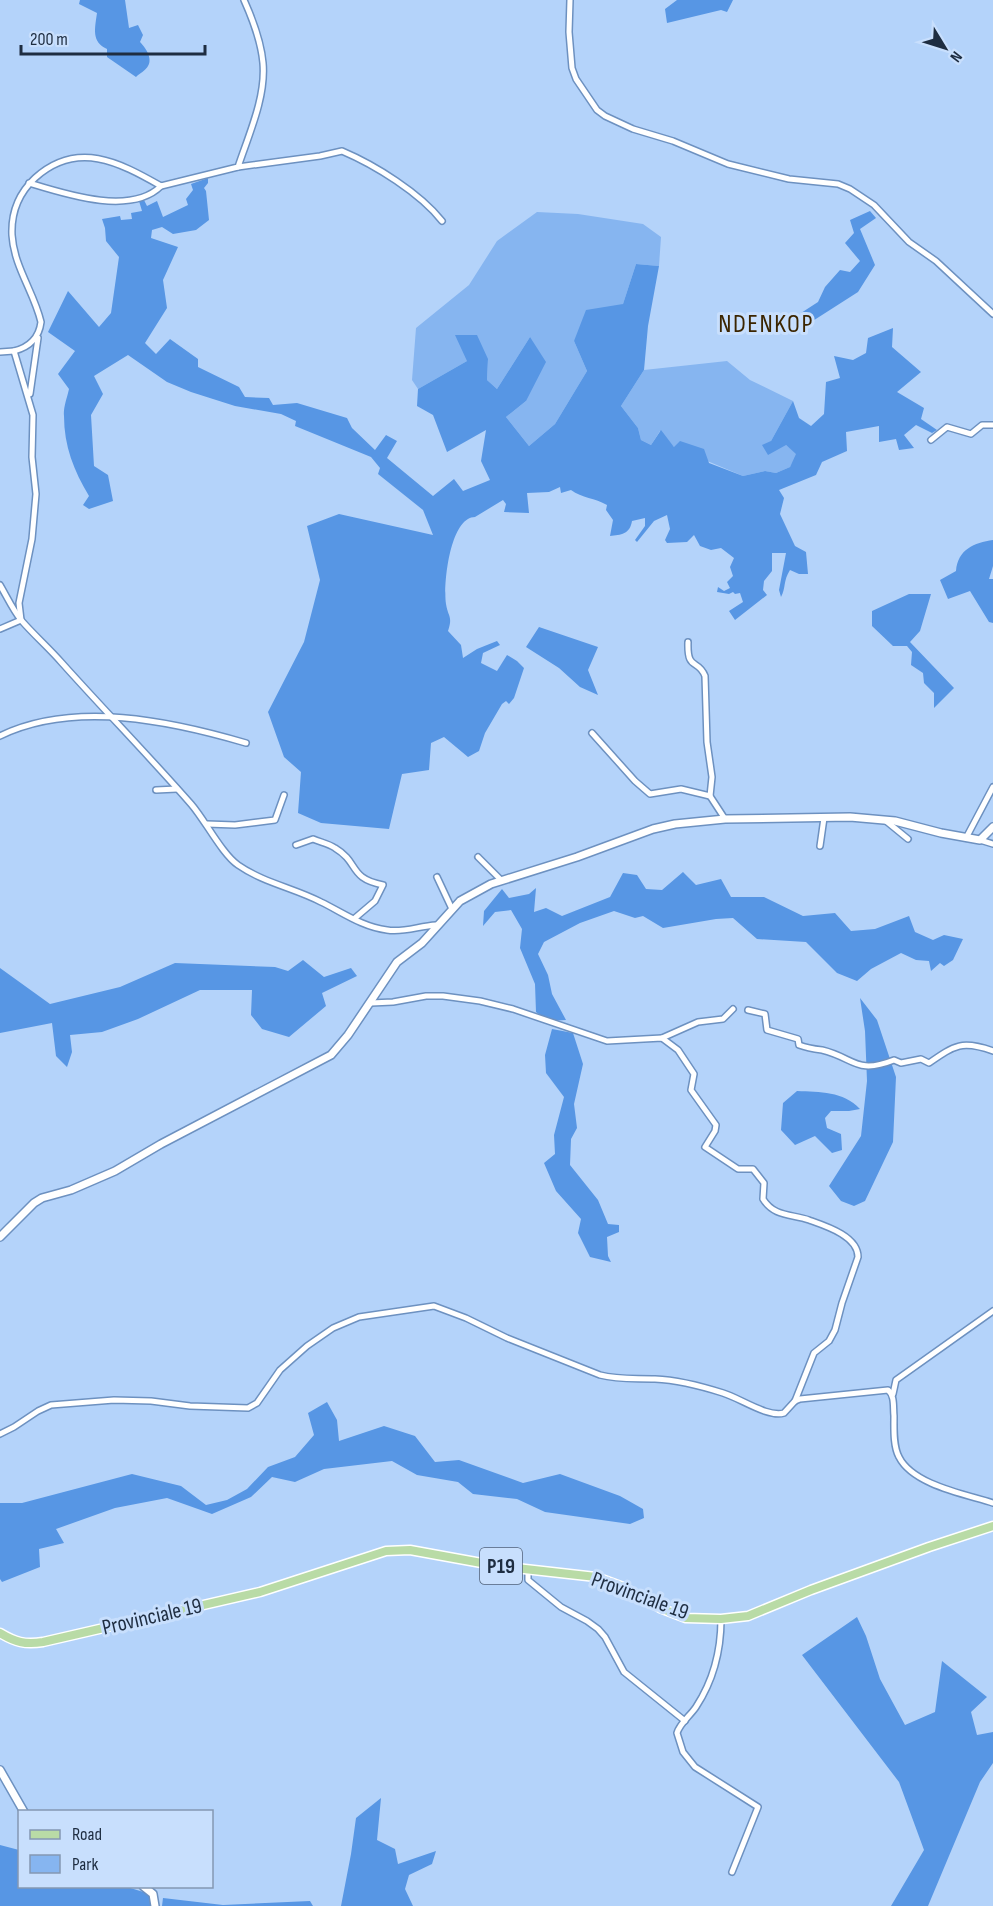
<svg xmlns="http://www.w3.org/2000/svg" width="993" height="1906" font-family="'Sofia Sans Condensed',sans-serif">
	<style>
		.green { fill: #86b5f0 }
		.forest { fill: #5796e4 }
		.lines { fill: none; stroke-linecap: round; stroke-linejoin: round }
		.minor-casing { stroke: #6d91c0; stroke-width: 8 }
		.tertiary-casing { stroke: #6d91c0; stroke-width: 10 }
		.primary-casing { stroke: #fff; stroke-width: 11 }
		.minor { stroke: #fff; stroke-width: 5 }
		.tertiary { stroke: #fff; stroke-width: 7 }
		.primary { stroke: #b9dba6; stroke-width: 8 }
		.labels { text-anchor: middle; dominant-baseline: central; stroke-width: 6; stroke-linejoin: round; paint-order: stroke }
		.shield { fill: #c8dffd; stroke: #516279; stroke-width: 1.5 }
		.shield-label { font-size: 21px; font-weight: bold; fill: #1e2d41 }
		.street-label { font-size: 22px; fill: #1e2d41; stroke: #c8dffd }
		.quarter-label { font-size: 26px; letter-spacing: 1.5px; fill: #3b2500; stroke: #c8dffd }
	</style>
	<rect width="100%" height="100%" fill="#b4d3fa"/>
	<g class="green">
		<path d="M537 212 578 214 643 224 661 237 659 266 636 264 623 304 574 341 587 371 555 424 529 446 506 417 526 401 530 337 497 389 487 380 488 359 467 361 418 389 412 380 416 328 469 285 497 241Z"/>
		<path d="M727 361 750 380 793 401 771 441 786 445 797 454 790 467 776 473 765 471 743 476 674 447 660 431 651 445 641 440 638 428 621 406 644 370Z"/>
	</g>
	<g class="forest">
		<path d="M80 0H125L129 28 138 25 143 35 140 42C145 47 153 58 148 66 146 70 139 74 136 77L107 57V49C91 42 95 28 97 13L79 4Z"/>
		<path d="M677 0H733L727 12 721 10 667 23 665 9Z"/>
		<path d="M208 178V183L204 188 206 191 209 220 196 230 173 234 162 227 152 230 151 238 178 247 163 280 167 308 145 343 156 354 170 339 198 359V367L239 387 245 397 269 398 273 405 297 403 347 418 352 428 375 450 386 435 397 441 387 458 433 496 454 479 463 491 490 480 481 461 486 430 447 452 433 415 417 406 418 389 467 361 455 335H477L488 359 487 380 497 389 530 337 546 362 526 401 506 417 529 446 555 424 587 371 574 341 586 310 623 304 636 264 659 266 648 326 644 370 621 406 638 428 641 440 651 445 661 430 674 447 680 441 704 449 709 463 743 476 765 471 776 473 790 467 796 454 786 445 768 455 762 445 771 441 793 401 799 418 811 426 824 414 826 382 840 378 834 356 853 360 866 353 868 338 893 328 892 347 921 372 897 392 924 408 921 419 937 430 932 433 916 425 904 435 914 448 899 450 896 439 879 442V426L846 432 847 451 822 462 816 475 779 490 784 498 780 514 795 546 806 552 808 574H799L790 570C783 581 786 588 781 597L779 590 786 553H772V571L764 581 763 590 767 595 735 620 729 611 743 602 740 593 735 594 733 592 729 594 717 592 718 587 724 591 730 588 727 582 733 576 730 567 734 558 721 548 711 550 700 546 694 535 687 542 667 543 665 540 670 529 667 515 654 521 637 542 635 540 645 526V518L632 521C630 534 621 535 610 536L613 520 606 510 607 505C595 498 582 498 571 490L561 493 560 487 549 492 527 493 529 513 504 512 506 504 503 500 475 517C450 517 443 585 446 604 448 617 453 616 448 631L461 645 463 658 477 649 497 641 500 645 483 653 481 663 497 671 507 655 517 661 524 668 514 698 509 704 506 701 502 704 485 733 479 751 468 757 444 737 431 743 429 770 402 774 389 829 321 823 298 813 301 772 284 757 268 712 304 642 320 580 307 526 339 514 433 535 423 510 378 474 380 468 371 457 295 426 296 421 281 414 235 406 191 392 167 382 128 355 94 376 103 394 91 415 94 466 108 475 113 501 89 509 83 505 89 496C74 471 64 446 64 416 63 408 67 398 69 389L58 374 75 351 48 332 68 291 99 327 111 313 119 257 106 241 105 228 102 219 120 216 121 220 132 219 131 213 142 211 139 201 144 200 147 206 157 201 163 217 188 205 186 199 193 190 191 184Z"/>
		<path d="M870 211 876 218 860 229 875 265 858 292 808 324 801 313 818 302 825 287 840 270 850 272 860 261 845 243 854 233 850 220Z"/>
		<path d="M993 540V566L989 579H993V623L989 622 970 591 948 599 940 580 956 571C958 549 974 543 993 540Z"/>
		<path d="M909 594H931L920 631 910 642 954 688 934 708V693L924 683 923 673 911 665 912 652 907 646H893L872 626V611Z"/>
		<path d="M539 627 598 647 588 670 598 695 580 687 559 668 526 647Z"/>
		<path d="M683 872 696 885 721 879 731 897H764L803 916 835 913 851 931 875 929 909 916 915 932 933 940 944 935 963 939 953 960 944 966 940 963 931 971 929 961 916 960 901 953 871 969 857 981 837 973 806 942 757 939 733 918 716 919 663 928 643 916 635 918 614 911 580 923 544 942 538 954 548 975 552 994 566 1020 548 1021 536 1012 535 984 520 948 522 929 511 910 495 912 483 926 484 911 502 889 509 898 529 894 536 888 534 912 546 908 562 916 610 897 623 873 637 875 646 889 662 890Z"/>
		<path d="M303 960 324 977 351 968 357 976 322 993 326 1006 289 1037 262 1029 251 1015 252 990H200L138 1019 102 1032 70 1035 72 1052 67 1067 56 1056 52 1023 0 1033V968L50 1004 120 987 175 963 275 967 288 971Z"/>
		<path d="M860 998 877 1020 896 1077 893 1142 865 1201 854 1206 841 1201 829 1186 861 1136 867 1081 865 1031Z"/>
		<path d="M552 1029 573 1033 583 1064 574 1104 577 1128 571 1139 570 1165 598 1200 608 1224 619 1225V1232L607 1237 608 1256 611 1262 590 1257 578 1233 581 1219 556 1191 544 1163 555 1154 554 1135 564 1097 546 1073 545 1055Z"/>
		<path d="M797 1091C820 1092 843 1091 860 1109L849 1111H831L825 1118 827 1128 841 1134 842 1150 832 1153 815 1136 795 1145 781 1130 783 1103Z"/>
		<path d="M327 1402 337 1420 339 1441 384 1426 415 1436 435 1462 459 1460 523 1483 560 1474 620 1496 643 1509 644 1518 630 1524 545 1512 517 1499 473 1494 458 1482 417 1475 392 1461 324 1469 295 1482 272 1477 251 1497 212 1514 167 1498 115 1508 56 1529 64 1543 39 1549 40 1567 2 1582 0 1579V1503H22L132 1474 181 1486 206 1505 227 1500 247 1489 268 1467 295 1457 314 1435 308 1413Z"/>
		<path d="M857 1617 866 1636 880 1679 905 1725 935 1712 942 1661 987 1697 971 1712 977 1735 993 1732V1763L980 1782 928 1906H891L924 1850 899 1782 802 1655Z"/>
		<path d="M381 1798 377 1840 395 1849 398 1864 436 1851 432 1864 409 1875 405 1889 413 1906H341L351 1854 356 1818Z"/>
		<path d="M0 1845 19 1850 20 1886 127 1887 150 1894 152 1906H0Z"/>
		<path d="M163 1898 223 1905 310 1901 313 1906H162Z"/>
	</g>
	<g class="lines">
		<g class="minor-casing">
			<g id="minor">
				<path d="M570 0 569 32 572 68 576 79 597 110 605 116 633 129 673 141 728 164 789 179 838 184 850 189 874 205 909 242 936 261 993 314"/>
				<path d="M238 167 320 156 342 151C375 165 420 193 442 221"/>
				<path d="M29 183C65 194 131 216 161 186"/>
				<path d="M0 352 14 351"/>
				<path d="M30 394 38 338"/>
				<path d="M931 440 947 427 971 434 982 425H993"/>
				<path d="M0 585C7 597 13 610 21 620 34 635 49 648 62 663 105 711 149 756 191 804 205 820 222 854 238 865 264 883 294 888 321 902 342 912 362 927 387 930 403 933 419 926 436 925"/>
				<path d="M21 620 19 603 32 539 36 494 32 457 33 415 14 351C30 347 39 338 41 322 34 292 14 267 12 235 11 212 18 194 35 178 77 140 119 162 161 186L238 167C249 134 266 97 263 63 261 41 253 20 244 0"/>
				<path d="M0 629 21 620"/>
				<path d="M688 642C687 672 698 658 705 676L707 742 712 777 710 796 725 819"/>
				<path d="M592 733 635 781 650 794 681 789 710 796"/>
				<path d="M0 736C74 700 171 721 246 743"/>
				<path d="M156 790 177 789"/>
				<path d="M886 821 908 839"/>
				<path d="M207 824 235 825 275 820 284 795"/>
				<path d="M966 838 993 787"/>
				<path d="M980 840 993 844"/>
				<path d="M296 845 313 839C320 842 329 844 335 848 360 863 348 878 383 885L375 901 355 918"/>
				<path d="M820 846 824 818"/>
				<path d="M478 857 501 880"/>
				<path d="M437 877 452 909"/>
				<path d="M371 1003 393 1002 426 996H443L480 1001 513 1009 607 1041 662 1038 678 1050 694 1074 691 1090 716 1125 715 1131 705 1147 738 1169H753L764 1183 763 1199C774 1217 792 1214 809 1220 826 1226 858 1236 858 1257L842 1303 835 1330 829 1341 814 1353 795 1401"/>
				<path d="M748 1010 765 1014 767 1030 798 1039 799 1045C807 1048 814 1049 822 1050 855 1058 856 1075 894 1060L901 1063 921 1059 929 1063C955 1045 962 1040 993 1051"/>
				<path d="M662 1038 698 1022 723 1019 733 1009"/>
				<path d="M893 1394 896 1380 993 1311"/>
				<path d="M0 1434 14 1427 38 1411 51 1405 114 1400 151 1401 190 1406 248 1408 257 1403 280 1370 307 1346 333 1328 359 1317 434 1306 466 1318 507 1338 600 1375C619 1380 636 1378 655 1379 679 1380 701 1386 723 1393 740 1398 768 1418 784 1413L795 1401 800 1399 888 1390C895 1396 893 1407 894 1416 894 1428 893 1446 899 1457 913 1485 965 1494 993 1503"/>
				<path d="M528 1569V1580L561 1607 587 1621 598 1629 605 1637 624 1672 685 1721"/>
				<path d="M721 1619C721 1650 713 1681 696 1707 690 1716 680 1723 677 1733L683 1752 695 1767 758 1807 732 1872"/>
			</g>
		</g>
		<g class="tertiary-casing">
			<g id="tertiary">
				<path d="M0 1237 34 1203 42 1198 71 1190 115 1171 161 1144 331 1055 348 1035 397 962 422 943 460 901 491 884 577 857 653 829 675 824 725 819 850 817 895 821 941 833 980 840 993 827"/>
				<path d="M0 1770 24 1812"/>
				<path d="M143 1886 153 1894 155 1906"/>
			</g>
		</g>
		<g class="primary-casing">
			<path id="primary" d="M0 1633C15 1642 25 1645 43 1642L260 1592 386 1551 410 1550 498 1566 596 1577 623 1587 660 1608 686 1618 721 1619 748 1616 811 1590 929 1547 993 1526"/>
		</g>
		<use href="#minor" class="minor"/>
		<use href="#tertiary" class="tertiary"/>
		<use href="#primary" class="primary"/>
	</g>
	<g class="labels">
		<rect class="shield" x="480" y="1548" width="42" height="36" rx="4.5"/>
		<g class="shield-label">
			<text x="501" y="1566">P19</text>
		</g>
		<g class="street-label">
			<text transform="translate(640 1596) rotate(20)">Provinciale 19</text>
			<text transform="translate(152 1617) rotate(-13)">Provinciale 19</text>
		</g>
		<g class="quarter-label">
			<text x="766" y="324">NDENKOP</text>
		</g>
	</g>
	<rect x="18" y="1810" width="195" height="78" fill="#c8dffd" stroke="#8498b2" stroke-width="1.5"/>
	<rect x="30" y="1830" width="30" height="9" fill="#b9dba6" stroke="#8498b2" stroke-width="1.5"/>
	<text x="72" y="1840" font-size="18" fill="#1e2d41">Road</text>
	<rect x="30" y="1855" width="30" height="18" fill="#86b5f0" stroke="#8498b2" stroke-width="1.5"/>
	<text x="72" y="1870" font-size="18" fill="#1e2d41">Park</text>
	<g transform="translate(945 48) rotate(128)" stroke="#c8dffd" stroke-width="4.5" paint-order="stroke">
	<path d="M0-4.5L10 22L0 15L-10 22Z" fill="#1e2d41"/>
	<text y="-9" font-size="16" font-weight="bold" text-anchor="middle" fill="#1e2d41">N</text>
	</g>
	<path d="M21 45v9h184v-9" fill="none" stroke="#1e2d41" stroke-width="3"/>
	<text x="30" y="45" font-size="18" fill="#1e2d41" stroke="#c8dffd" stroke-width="4.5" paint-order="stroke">200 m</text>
</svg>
